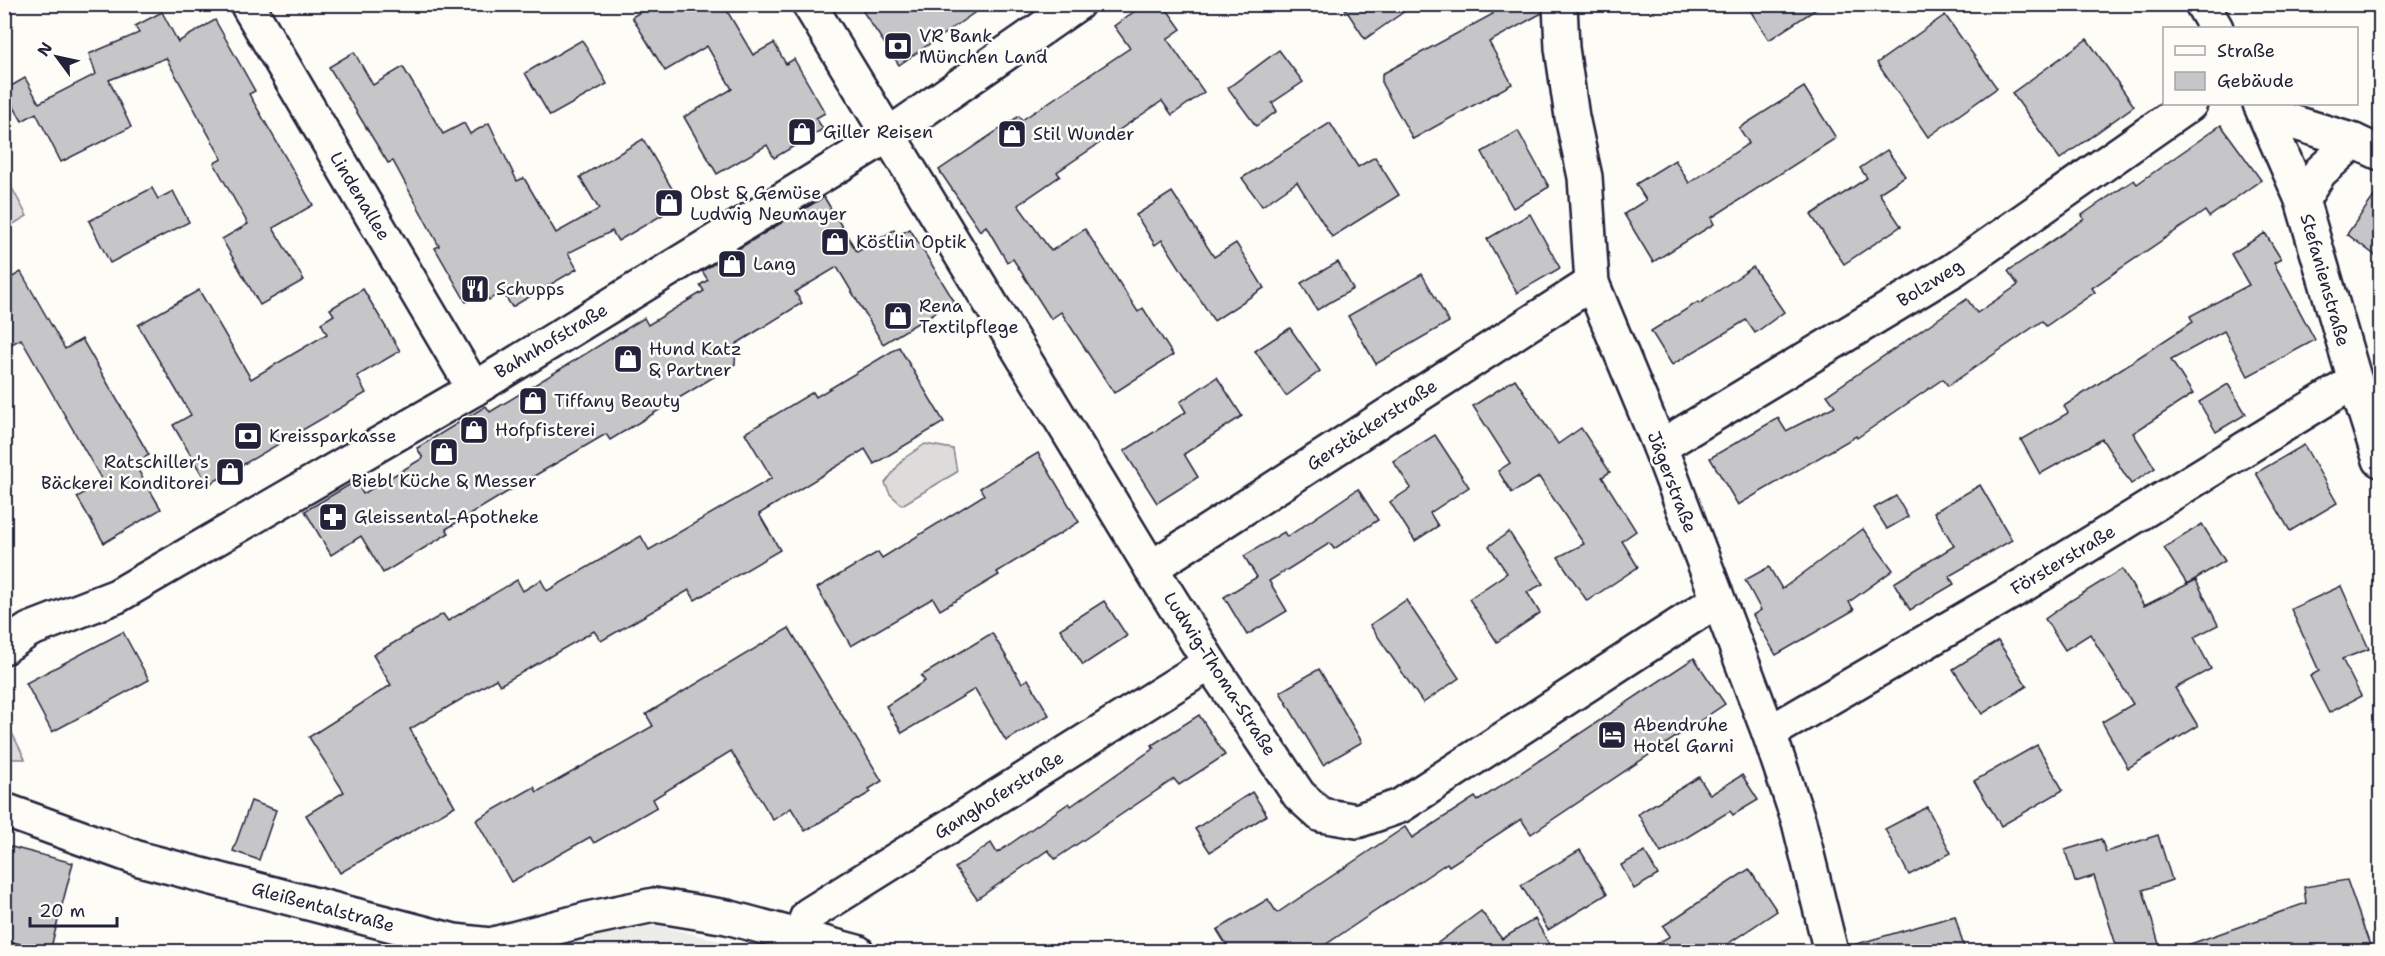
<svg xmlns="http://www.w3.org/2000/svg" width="2385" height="956" font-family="'Shantell Sans',sans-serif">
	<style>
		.built { fill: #ecece9 }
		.green { fill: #dddcdb; stroke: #807f8b; stroke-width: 1.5 }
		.building { fill: #c6c6c8; stroke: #22223b; stroke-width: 1.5 }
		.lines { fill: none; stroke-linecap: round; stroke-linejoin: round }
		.minor-casing { stroke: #22223b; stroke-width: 38 }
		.minor { stroke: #fdfcf7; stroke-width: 33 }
		.rail { stroke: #22223b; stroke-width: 4.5 }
		.labels { text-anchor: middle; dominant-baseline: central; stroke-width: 5; stroke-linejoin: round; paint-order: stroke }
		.poi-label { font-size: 18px; fill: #22223b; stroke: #fdfcf7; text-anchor: start }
		.street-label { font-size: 18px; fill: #22223b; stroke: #fdfcf7 }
	</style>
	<rect width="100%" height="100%" fill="#fdfcf7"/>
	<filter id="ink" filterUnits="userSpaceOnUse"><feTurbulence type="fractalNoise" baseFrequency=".0167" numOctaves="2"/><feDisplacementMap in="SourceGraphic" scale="12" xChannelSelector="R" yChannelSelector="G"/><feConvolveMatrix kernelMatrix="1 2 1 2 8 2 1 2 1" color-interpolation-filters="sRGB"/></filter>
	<g filter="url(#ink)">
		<g class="built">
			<path d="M657 925 759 951 575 952 598 933Z"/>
			<path d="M5 931 94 951 5 952Z"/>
		</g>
		<g class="green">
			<path d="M5 175 27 216 5 229H4Z"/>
			<path d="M925 444 953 449 957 472 902 505 890 494 885 483 903 459Z"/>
			<path d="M4 710 9 716 5 719 25 759H10L5 754Z"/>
		</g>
		<g class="building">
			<path d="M653 4H723L753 55 774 43 786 64 794 59 825 113 816 118 823 129 774 158 767 145 717 174 684 117 732 89 707 46 665 71 632 17Z"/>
			<path d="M858 4H987L899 65Z"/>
			<path d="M1145 4H1163L1181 29 1167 39 1204 92 1172 115 1162 101 1057 172 1060 176 1018 205 1051 251 1085 229 1138 312 1143 308 1173 355 1114 393 1061 312 1051 319 1013 259 1007 262 986 226 980 231 939 170 1019 116 1022 120 1130 48 1114 26Z"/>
			<path d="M1342 4H1415L1365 39Z"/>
			<path d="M1488 4H1541L1542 13 1489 42 1512 84 1413 139 1382 84V74L1493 14Z"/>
			<path d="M1746 4H1824L1769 40Z"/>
			<path d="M162 12 178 42 215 20 255 91 249 94 313 205 273 228 304 280 260 305 222 239 248 224 214 163 222 159 166 58 109 80 131 127 61 162 36 113 22 121 4 90 25 78 39 103 96 74 89 54 139 33 135 26Z"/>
			<path d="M1945 15 1997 88 1928 137 1877 63Z"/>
			<path d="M2087 39 2134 106 2060 159 2012 93Z"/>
			<path d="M582 40 607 84 550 116 525 73Z"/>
			<path d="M1279 50 1303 82 1272 103 1277 111 1256 126 1228 88Z"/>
			<path d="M354 52 373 85 403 67 443 134 464 123 470 134 489 123 517 181 524 178 556 233 599 209 580 177 643 139 681 204 618 241 612 231 568 253 577 269 512 307 502 291 489 300 484 291 466 302 435 248 439 246 393 161 388 163 329 67Z"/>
			<path d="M1804 87 1836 138 1711 218 1714 224 1653 262 1624 214 1646 200 1636 184 1675 160 1689 183 1749 143 1739 128Z"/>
			<path d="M1330 123 1358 167 1375 157 1399 195 1332 237 1297 182 1262 206 1242 178Z"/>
			<path d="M2221 125 2261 180 2209 217 2205 211 2092 288 2095 292 2046 326 2042 321 1948 386 1943 379 1857 438 1856 436 1738 505 1710 458 1778 418 1786 431 1835 406 1827 395 1967 299 1977 313 2018 285 2008 271 2084 219 2082 215 2108 197 2134 180 2137 184Z"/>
			<path d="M1518 131 1549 187 1513 208 1482 152Z"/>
			<path d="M1887 150 1905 176 1879 193 1901 226 1844 264 1811 215 1867 178 1860 168Z"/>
			<path d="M152 188 158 199 173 191 189 222 110 263 89 221Z"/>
			<path d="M2380 188V259L2347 234Z"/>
			<path d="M1172 192 1214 257 1236 243 1264 288 1214 321 1162 240 1155 245 1136 215Z"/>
			<path d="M824 197 857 252 894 230 897 236 910 229 954 301 883 344 837 267 795 292 802 303 736 344 735 364 610 440 606 434 517 486 446 529 449 533 383 573 361 536 331 555 305 511 356 481 363 494 423 458 417 448 486 406 490 412 644 318 648 325 704 291 700 285 708 280 702 271Z"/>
			<path d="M1530 214 1560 268 1517 293 1487 239Z"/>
			<path d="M2265 233 2281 259 2274 263 2315 340 2248 376 2224 331 2171 360 2193 394 2133 433 2155 468 2131 484 2102 439 2040 474 2021 440 2068 413 2064 406 2193 322 2190 316 2249 285 2231 254Z"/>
			<path d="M1338 262 1353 289 1317 310 1301 283Z"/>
			<path d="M1753 267 1784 312 1755 333 1746 320 1672 365 1651 331 1698 302 1699 304Z"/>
			<path d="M21 272 65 349 82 339 149 455 134 463 161 509 104 543 77 497 103 482 21 339 4 348V282Z"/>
			<path d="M1422 274 1449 322 1376 364 1348 316Z"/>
			<path d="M363 289 400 351 357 376 366 393 208 485 173 425 191 415 138 325 199 290 251 379 327 334 321 323 334 315 330 309Z"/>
			<path d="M1290 328 1320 371 1286 396 1255 351Z"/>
			<path d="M899 347 944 422 874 464 865 449 759 514 780 550 695 600 689 590 601 641 594 631 500 685 496 679 410 729 455 806 340 873 306 815 344 792 309 737 391 685 373 655 443 614 448 621 517 580 523 591 541 580 547 591 641 536 649 550 772 478 745 433 813 392 816 397Z"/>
			<path d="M1217 377 1242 416 1184 454 1198 477 1157 503 1124 451 1186 412 1180 402Z"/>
			<path d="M1515 379 1558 444 1581 428 1610 472 1602 477 1636 531 1622 541 1638 567 1587 601 1558 557 1584 544 1539 477 1512 493 1498 471 1510 463 1473 406Z"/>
			<path d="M2228 384 2246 414 2216 432 2199 402Z"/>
			<path d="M1435 435 1469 487 1430 513 1438 526 1415 541 1390 502 1411 488 1393 461Z"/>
			<path d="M2304 445 2337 503 2290 531 2256 473Z"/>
			<path d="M1038 453 1079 522 997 572 999 575 940 610 933 598 851 646 817 588 878 552 882 558 984 495 980 488Z"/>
			<path d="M1980 485 2012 540 1949 576 1954 584 1910 610 1894 583 1954 546 1934 512Z"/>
			<path d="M1358 489 1378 520 1334 549 1330 543 1269 581 1287 611 1247 635 1224 597 1257 577 1244 556 1284 532 1287 537Z"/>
			<path d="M1896 496 1908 517 1887 529 1874 508Z"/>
			<path d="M2202 524 2225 561 2187 584 2164 548Z"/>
			<path d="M1863 529 1893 570 1849 602 1854 610 1776 655 1753 615 1761 610 1745 580 1769 567 1782 589Z"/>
			<path d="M1509 532 1543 584 1527 592 1540 613 1497 642 1469 599 1507 573 1489 546Z"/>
			<path d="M2122 569 2144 606 2196 580 2218 625 2194 637 2211 669 2175 688 2198 726 2128 768 2102 722 2133 704 2090 634 2065 650 2045 619 2070 601Z"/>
			<path d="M2341 586 2369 649 2342 659 2361 696 2329 713 2310 676 2319 671 2291 609Z"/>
			<path d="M1406 600 1459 678 1423 703 1370 625Z"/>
			<path d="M1104 601 1127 636 1083 665 1060 629Z"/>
			<path d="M789 628 882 781 869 789 871 792 805 831 791 808 773 820 731 751 653 799 657 807 594 843 590 837 511 882 476 820 534 787 537 792 653 726 646 714Z"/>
			<path d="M123 632 149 680 52 732 26 683Z"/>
			<path d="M992 633 1022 683 1028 679 1049 715 1006 741 975 689 902 733 886 706 925 681 921 676Z"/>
			<path d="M1998 641 2027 686 1982 714 1953 669Z"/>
			<path d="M1694 658 1725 704 1531 834 1521 819 1449 866 1447 863 1316 951H1230L1217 930 1268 899 1277 913 1405 827 1412 838 1475 797 1478 801Z"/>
			<path d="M1319 669 1362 742 1323 765 1280 692Z"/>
			<path d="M1199 715 1225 755 1179 785 1174 779 1055 859 1048 850 977 899 955 868 991 843 997 853 1069 803 1071 806 1154 748 1152 745Z"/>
			<path d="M2037 745 2063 790 2001 826 1974 781Z"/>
			<path d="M1742 775 1758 800 1733 815 1730 811 1661 853 1638 814 1699 777 1710 795Z"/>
			<path d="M1252 792 1267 815 1210 852 1195 829Z"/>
			<path d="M251 801 276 810 259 860 233 851Z"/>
			<path d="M1927 807 1951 853 1909 875 1885 829Z"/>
			<path d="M2158 835 2172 880 2143 890 2161 951H2118L2094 876 2075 882 2065 850 2101 839 2106 852Z"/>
			<path d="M4 845 73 863 50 951H4Z"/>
			<path d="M1580 850 1607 894 1548 930 1521 885Z"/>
			<path d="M1645 852 1658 875 1634 889 1621 865Z"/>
			<path d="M1749 869 1777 911 1717 951H1645L1670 936 1663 926Z"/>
			<path d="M2347 880 2372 951H2179V948L2306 903 2304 887Z"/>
			<path d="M1481 911 1502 939 1535 919 1549 944 1536 951H1427Z"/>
			<path d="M1955 916 1965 951H1854L1853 945Z"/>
		</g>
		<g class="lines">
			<g class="minor-casing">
				<g id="minor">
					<path d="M247 4 474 389"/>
					<path d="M809 4 1151 568 1210 663 1299 795 1321 815 1357 821 1400 806 1716 601"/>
					<path d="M1560 4 1562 48 1572 117 1585 177 1592 283 1660 447 1769 733 1799 822 1831 952"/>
					<path d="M2202 4 2216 28"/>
					<path d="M2260 104 2302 200 2355 381 2380 460"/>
					<path d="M2266 114 2354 141 2380 153"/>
					<path d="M2302 200 2320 172 2354 141"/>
					<path d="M1660 447 1953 270 2190 104"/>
					<path d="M1151 568 1592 283"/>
					<path d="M4 647 29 630 117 596 474 389 888 135 1077 4"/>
					<path d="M1769 733 2020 587 2355 381"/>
					<path d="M4 810 140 859 454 941 490 945 592 918 654 905 727 917 857 952"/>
					<path d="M799 936 808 915 1210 663"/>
				</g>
			</g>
			<use href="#minor" class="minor"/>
			<path class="rail" d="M4 941 42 952"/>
		</g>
	</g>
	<defs>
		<g id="bank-square" transform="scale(1.5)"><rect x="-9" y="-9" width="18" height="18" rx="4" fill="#22223b" stroke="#fdfcf7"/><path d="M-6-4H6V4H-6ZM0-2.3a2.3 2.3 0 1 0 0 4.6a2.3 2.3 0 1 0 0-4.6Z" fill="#fff"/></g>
		<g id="shop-square" transform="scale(1.5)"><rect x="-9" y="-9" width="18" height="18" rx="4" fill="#22223b" stroke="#fdfcf7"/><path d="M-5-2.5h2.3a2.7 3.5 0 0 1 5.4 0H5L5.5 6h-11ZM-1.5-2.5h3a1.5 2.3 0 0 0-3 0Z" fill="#fff"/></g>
		<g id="restaurant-square" transform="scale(1.5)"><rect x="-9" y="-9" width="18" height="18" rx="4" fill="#22223b" stroke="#fdfcf7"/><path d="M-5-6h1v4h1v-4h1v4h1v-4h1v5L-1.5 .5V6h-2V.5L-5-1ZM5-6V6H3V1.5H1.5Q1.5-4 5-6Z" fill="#fff"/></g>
		<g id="pharmacy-square" transform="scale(1.5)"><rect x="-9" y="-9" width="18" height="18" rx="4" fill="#22223b" stroke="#fdfcf7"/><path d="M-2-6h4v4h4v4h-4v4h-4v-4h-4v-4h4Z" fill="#fff"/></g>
		<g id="hotel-square" transform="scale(1.5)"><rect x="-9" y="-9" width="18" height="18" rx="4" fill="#22223b" stroke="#fdfcf7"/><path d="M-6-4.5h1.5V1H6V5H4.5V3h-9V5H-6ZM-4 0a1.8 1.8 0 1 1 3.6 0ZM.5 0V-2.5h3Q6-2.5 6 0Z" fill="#fff"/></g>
	</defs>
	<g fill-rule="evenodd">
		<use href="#bank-square" x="898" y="46"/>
		<use href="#shop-square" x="802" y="132"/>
		<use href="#shop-square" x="1012" y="134"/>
		<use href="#shop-square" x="669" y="203"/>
		<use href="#shop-square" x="835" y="242"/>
		<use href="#shop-square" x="732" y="264"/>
		<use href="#restaurant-square" x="475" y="289"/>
		<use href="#shop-square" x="898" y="316"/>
		<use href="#shop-square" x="628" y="359"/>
		<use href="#shop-square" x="533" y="401"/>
		<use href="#shop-square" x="474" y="430"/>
		<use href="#bank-square" x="248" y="436"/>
		<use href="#shop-square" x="444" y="452"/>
		<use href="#shop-square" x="230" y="472"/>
		<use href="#pharmacy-square" x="333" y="517"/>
		<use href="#hotel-square" x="1612" y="735"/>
	</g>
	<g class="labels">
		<g class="poi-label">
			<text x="919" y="36">VR Bank<tspan x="919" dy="21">München Land</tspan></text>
			<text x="823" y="132">Giller Reisen</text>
			<text x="1033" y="134">Stil Wunder</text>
			<text x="690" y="193">Obst &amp; Gemüse<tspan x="690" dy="21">Ludwig Neumayer</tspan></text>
			<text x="856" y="242">Köstlin Optik</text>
			<text x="753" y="264">Lang</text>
			<text x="496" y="289">Schupps</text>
			<text x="919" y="306">Rena<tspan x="919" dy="21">Textilpflege</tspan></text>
			<text x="649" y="349">Hund Katz<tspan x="649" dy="21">&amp; Partner</tspan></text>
			<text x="554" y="401">Tiffany Beauty</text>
			<text x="495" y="430">Hofpfisterei</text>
			<text x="269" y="436">Kreissparkasse</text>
			<text x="209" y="462" text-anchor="end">Ratschiller's<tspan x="209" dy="21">Bäckerei Konditorei</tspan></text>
			<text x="444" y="481" text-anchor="middle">Biebl Küche &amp; Messer</text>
			<text x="354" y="517">Gleissental-Apotheke</text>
			<text x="1633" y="725">Abendruhe<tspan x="1633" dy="21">Hotel Garni</tspan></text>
		</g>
		<g class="street-label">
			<text transform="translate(360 196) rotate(59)">Lindenallee</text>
			<text transform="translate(2325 280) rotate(74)">Stefanienstraße</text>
			<text transform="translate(1930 283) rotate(-32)">Bolzweg</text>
			<text transform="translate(551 341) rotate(-31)">Bahnhofstraße</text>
			<text transform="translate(1372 425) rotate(-33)">Gerstäckerstraße</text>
			<text transform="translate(1672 482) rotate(69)">Jägerstraße</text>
			<text transform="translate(2063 560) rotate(-31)">Försterstraße</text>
			<text transform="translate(1220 674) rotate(57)">Ludwig-Thoma-Straße</text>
			<text transform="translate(999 795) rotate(-32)">Ganghoferstraße</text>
			<text transform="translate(323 907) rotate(15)">Gleißentalstraße</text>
		</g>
	</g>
	<rect width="2385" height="956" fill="none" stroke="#fdfcf7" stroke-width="24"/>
	<rect x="12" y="12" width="2361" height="932" fill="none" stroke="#22223b" stroke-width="2" filter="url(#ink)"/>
	<rect x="2163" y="27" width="195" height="78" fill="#fdfcf7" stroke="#a5a5ac" stroke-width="1.5"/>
	<rect x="2175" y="46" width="30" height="9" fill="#fdfcf7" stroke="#a5a5ac" stroke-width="1.5"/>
	<text x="2217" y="57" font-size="18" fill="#22223b">Straße</text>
	<rect x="2175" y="72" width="30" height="18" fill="#c6c6c8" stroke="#a5a5ac" stroke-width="1.5"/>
	<text x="2217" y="87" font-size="18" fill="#22223b">Gebäude</text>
	<g transform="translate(57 57) rotate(303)" stroke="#fdfcf7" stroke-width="4.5" paint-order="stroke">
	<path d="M0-4.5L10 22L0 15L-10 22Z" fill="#22223b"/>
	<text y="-9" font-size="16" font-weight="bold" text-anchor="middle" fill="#22223b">N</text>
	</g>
	<path d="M30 917v9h87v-9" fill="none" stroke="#22223b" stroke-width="3"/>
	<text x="39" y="917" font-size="18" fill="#22223b" stroke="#fdfcf7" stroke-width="4.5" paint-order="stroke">20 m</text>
</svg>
